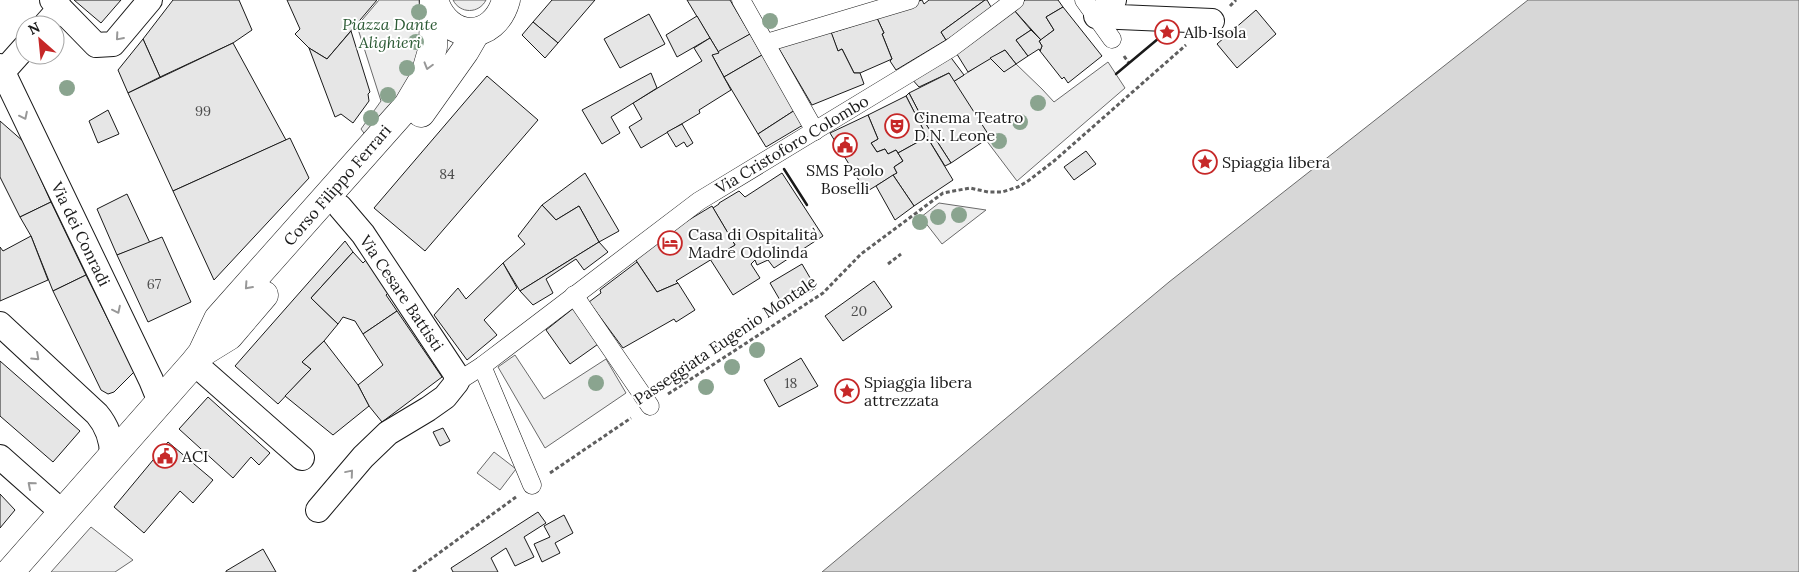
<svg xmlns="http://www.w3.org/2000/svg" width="1799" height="572" font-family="Lora,serif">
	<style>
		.green { fill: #ededed; stroke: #6a6a6a }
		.water { fill: #d7d7d7; stroke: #6a6a6a }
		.building { fill: #e6e6e6; stroke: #1a1a1a }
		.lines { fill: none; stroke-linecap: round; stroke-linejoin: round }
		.pedestrian-casing { stroke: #1a1a1a; stroke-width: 19 }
		.minor-casing { stroke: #1a1a1a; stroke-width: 26 }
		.primary-casing { stroke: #1a1a1a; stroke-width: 29 }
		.path { stroke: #5f5f5f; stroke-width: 3; stroke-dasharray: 4 2.5; stroke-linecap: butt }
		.pedestrian { stroke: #fff; stroke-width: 18 }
		.minor { stroke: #fff; stroke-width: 24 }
		.primary { stroke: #fff; stroke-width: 28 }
		.wall { stroke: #1a1a1a; stroke-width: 2.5 }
		.tree { fill: #8aa48f }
		.oneway { stroke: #989898 }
		.labels { text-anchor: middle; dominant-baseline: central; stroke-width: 4; stroke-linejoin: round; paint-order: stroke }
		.number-label { font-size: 14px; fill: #4d4d4d }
		.park-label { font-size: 16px; font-style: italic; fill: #2b5a34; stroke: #fff }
		.poi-label { font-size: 16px; fill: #1a1a1a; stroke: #fff; text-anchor: start }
		.street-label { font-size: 16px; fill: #1a1a1a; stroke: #fff }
	</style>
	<rect width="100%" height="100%" fill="#fff"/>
	<g class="green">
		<path d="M379 0H419L421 32 414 77 366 136 361 129 381 101 357 26Z"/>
		<path d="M453 0H486C479 14 460 14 453 0Z"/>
		<path d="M990 58 1016 64 1042 89 1054 102 1108 62 1125 88 1017 181 986 140 989 137 953 82Z"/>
		<path d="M939 203 986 210 942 244 921 217Z"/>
		<path d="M515 355 544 399 606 359 626 393 545 448 498 367Z"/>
		<path d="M494 452 516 469 500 490 477 473Z"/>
		<path d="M91 527 133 560 115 572H51Z"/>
	</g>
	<path class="water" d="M1528 0H1799V572H822L1169 282Z"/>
	<g class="building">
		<path d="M74 0H121L101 23Z"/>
		<path d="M173 0H239L252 30 233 43 160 77 143 39Z"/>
		<path d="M287 0H377L327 59 309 48 295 34 300 29Z"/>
		<path d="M552 0H595L558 43 533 22Z"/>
		<path d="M687 0H730L750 34 719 53Z"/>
		<path d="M922 0 924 4 929 0H985L941 32 946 40 896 70 890 61 892 59 882 34 884 33 877 18V15Z"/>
		<path d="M985 0H987L994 12 946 40 941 32Z"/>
		<path d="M1025 0H1058L1063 7 1046 17 1054 30 1041 40 1013 9Z"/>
		<path d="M1063 7 1102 56 1068 83 1064 77 1062 79 1040 51 1042 46 1039 41 1054 30 1046 17Z"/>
		<path d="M1013 9 1031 30 1016 40 1028 56 1016 64 1005 50 968 72 955 51Z"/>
		<path d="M1256 10 1276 34 1237 68 1217 44Z"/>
		<path d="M649 14 665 44 620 68 604 39Z"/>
		<path d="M697 16 710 38 677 57 666 35Z"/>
		<path d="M877 18 884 33 882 34 892 59 860 73H854L842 49 838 51 831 33Z"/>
		<path d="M533 22 558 43 545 58 522 35Z"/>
		<path d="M830 29 838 51 842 49 854 73H860L864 84 812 105 778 47Z"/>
		<path d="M1031 30 1041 40 1039 41 1042 46 1040 51 1039 49 1028 56 1016 40Z"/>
		<path d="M351 31 370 92 368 94 369 101 353 123 341 114 335 117 309 48 327 59Z"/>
		<path d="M750 34 762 55 724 77 712 55Z"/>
		<path d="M710 38 719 53 712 55 731 90 699 110 700 113 641 148 629 127 642 119 633 103 702 61 694 48Z"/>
		<path d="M143 39 160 77 128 93 118 70Z"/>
		<path d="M233 43 286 140 173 191 128 93Z"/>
		<path d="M1005 50 1016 64 1004 72 990 58Z"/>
		<path d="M762 55 795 110 758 134 724 77Z"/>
		<path d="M949 55 964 75 953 82 949 73 919 87 910 77Z"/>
		<path d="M651 73 657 88 611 117 620 133 602 144 582 110Z"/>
		<path d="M949 73 990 137 951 163 922 118 909 93Z"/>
		<path d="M487 76 538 120 425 251 374 208Z"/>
		<path d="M909 93 922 118 951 163 945 166 927 137 906 96Z"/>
		<path d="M906 96 927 137 898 153 896 150 888 154 885 149 877 152 871 143 878 139 868 115Z"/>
		<path d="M108 110 119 134 98 143 89 121Z"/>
		<path d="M795 110 803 125 766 147 758 134Z"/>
		<path d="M868 115 878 139 871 143 877 152 885 149 888 154 896 150 903 161 894 167 897 173 866 192 830 133Z"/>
		<path d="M0 121 24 142 51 202 20 217 0 177Z"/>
		<path d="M682 124 693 143 687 147 684 142 676 147 667 132Z"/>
		<path d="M927 137 953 180 914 206 893 175 897 173 894 167 903 161 898 153Z"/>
		<path d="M290 138 309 178 214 280 173 191Z"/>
		<path d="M1086 151 1096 164 1074 180 1064 167Z"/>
		<path d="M585 173 619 231 599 242 579 206 556 220 542 205Z"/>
		<path d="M782 173 823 236 774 268 768 260 757 265 755 260 751 264 760 278 733 295 710 259 735 245 713 208 719 204V203L739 191 745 197Z"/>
		<path d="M893 175 914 206 895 220 876 186Z"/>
		<path d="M127 194 150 243 117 255 97 209Z"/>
		<path d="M51 202 86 275 53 291 31 236 20 217Z"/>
		<path d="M542 205 556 220 579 206 599 242 520 291 503 263 525 244 518 236Z"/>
		<path d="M712 206 735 245 676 281 678 283 657 292 637 262 634 253Z"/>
		<path d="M31 236 48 280 0 301V247L3 251Z"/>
		<path d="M162 237 191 302 148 322 117 255Z"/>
		<path d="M345 241 353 252 311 298 338 324 324 341 302 362 311 369 278 404 235 366Z"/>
		<path d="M599 242 608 252 584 270 576 259 546 279 553 293 533 305 520 291Z"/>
		<path d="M353 252 363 263 366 260 389 292 386 295 397 311 363 334 355 321 343 317 338 324 311 298Z"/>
		<path d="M637 262 657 292 678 283 695 310 676 322 674 319 623 348 589 302 601 293 600 290Z"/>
		<path d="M503 263 517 288 484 320 497 335 467 360 434 315 458 288 466 299Z"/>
		<path d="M802 264 816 288 784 307 770 283Z"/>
		<path d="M86 275 134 372 114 392 108 394 101 390 53 291Z"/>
		<path d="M874 281 892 307 843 341 825 316Z"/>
		<path d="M575 307 601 342 570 364 546 330Z"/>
		<path d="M397 311 442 377 382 422 369 406 358 385 383 365 363 334Z"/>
		<path d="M324 341 358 385 369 406 333 435 285 396 311 369 302 362Z"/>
		<path d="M801 358 818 386 779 407 764 380Z"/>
		<path d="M0 361 80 431 53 462 0 416Z"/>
		<path d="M208 397 270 453 259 465 251 457 233 478 179 429Z"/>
		<path d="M443 428 450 441 440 446 433 432Z"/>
		<path d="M168 442 213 480 193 503 180 491 144 533 114 507Z"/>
		<path d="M0 494 15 510 0 528Z"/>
		<path d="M538 512 546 523 524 537 534 557 515 566 506 548 491 558 498 572H453L451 568Z"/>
		<path d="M564 515 573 533 555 543 560 553 542 562 534 544 550 537 544 526Z"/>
		<path d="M263 549 276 572H226V571Z"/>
	</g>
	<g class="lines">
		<g class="pedestrian-casing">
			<g id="pedestrian">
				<path d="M741 0 815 131"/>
				<path d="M1084 0 1112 39"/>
				<path d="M766 43 910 0"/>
				<path d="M574 295 650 406"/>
				<path d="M482 366 532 485"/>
				<path d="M457 382 482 366 699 201 951 48 1015 0"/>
			</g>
		</g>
		<g class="minor-casing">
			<g id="minor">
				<path d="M52 0 96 45 113 44 150 0"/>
				<path d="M1114 0 1096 16 1212 21"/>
				<path d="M45 25 60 8"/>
				<path d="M0 66 151 380 160 402"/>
				<path d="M0 75 25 47"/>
				<path d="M0 324 97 414C107 426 112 438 112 455"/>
				<path d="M194 363 302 458"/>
				<path d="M0 457 62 512"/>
				<path d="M318 510 363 457 388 433 428 409 445 397 457 382 455 373 363 234 340 207"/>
			</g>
		</g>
		<g class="primary-casing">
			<g id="primary">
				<path d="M434 0C447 42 494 43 506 0"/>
				<path d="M421 113 465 51 476 32"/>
				<path d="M203 352 229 336 264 295"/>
				<path d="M10 572 194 363 202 353 218 319 408 105 424 78 433 47 434 1"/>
			</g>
		</g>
		<g class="path">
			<path d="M1230 6 1236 0"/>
			<path d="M1124 56 1129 63"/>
			<path d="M888 264 901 254"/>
			<path d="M668 394 823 293 861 254 943 193 970 188 988 192H1002L1018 187 1028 181 1054 161 1186 45"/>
			<path d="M550 473 631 418"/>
			<path d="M413 572 516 497"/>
		</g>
		<use href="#pedestrian" class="pedestrian"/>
		<use href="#minor" class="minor"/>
		<use href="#primary" class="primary"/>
		<g class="wall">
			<path d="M1116 74 1171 28"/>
			<path d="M784 169 807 205"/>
		</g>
	</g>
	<g class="tree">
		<circle cx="419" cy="12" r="8"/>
		<circle cx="770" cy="21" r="8"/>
		<circle cx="416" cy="42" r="8"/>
		<circle cx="407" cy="68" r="8"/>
		<circle cx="67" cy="88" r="8"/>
		<circle cx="388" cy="95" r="8"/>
		<circle cx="1038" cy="103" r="8"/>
		<circle cx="371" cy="118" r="8"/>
		<circle cx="1020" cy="122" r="8"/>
		<circle cx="999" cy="141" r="8"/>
		<circle cx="959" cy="215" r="8"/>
		<circle cx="938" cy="217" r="8"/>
		<circle cx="920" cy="222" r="8"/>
		<circle cx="757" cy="350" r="8"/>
		<circle cx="732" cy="367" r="8"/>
		<circle cx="596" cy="383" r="8"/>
		<circle cx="706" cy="387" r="8"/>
	</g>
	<defs><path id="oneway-chevron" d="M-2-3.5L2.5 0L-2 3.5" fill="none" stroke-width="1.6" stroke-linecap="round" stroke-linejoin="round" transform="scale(1.25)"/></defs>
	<g class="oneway">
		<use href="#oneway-chevron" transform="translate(119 37) rotate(131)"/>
		<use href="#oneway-chevron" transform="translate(428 66) rotate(106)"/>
		<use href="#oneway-chevron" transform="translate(24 116) rotate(64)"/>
		<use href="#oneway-chevron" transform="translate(248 286) rotate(132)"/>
		<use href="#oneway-chevron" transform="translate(117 310) rotate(64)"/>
		<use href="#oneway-chevron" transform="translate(36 357) rotate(43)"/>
		<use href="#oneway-chevron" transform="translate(350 473) rotate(-50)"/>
		<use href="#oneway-chevron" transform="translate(31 485) rotate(-139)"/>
	</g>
	<defs>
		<g id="sight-ring" transform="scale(1.25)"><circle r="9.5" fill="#fff" stroke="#c62828" stroke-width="1.5"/><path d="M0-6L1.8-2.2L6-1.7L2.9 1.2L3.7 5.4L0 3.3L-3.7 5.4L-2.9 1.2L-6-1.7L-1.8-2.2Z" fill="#c62828"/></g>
		<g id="theatre-ring" transform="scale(1.25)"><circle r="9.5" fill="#fff" stroke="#c62828" stroke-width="1.5"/><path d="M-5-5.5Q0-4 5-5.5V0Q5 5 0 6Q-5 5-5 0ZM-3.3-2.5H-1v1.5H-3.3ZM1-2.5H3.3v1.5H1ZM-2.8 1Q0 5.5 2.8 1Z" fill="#c62828"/></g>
		<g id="civic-ring" transform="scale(1.25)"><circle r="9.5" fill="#fff" stroke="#c62828" stroke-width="1.5"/><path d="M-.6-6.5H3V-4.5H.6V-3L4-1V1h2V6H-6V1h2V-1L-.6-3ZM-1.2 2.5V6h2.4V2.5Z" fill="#c62828"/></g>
		<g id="hotel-ring" transform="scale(1.25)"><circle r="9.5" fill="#fff" stroke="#c62828" stroke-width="1.5"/><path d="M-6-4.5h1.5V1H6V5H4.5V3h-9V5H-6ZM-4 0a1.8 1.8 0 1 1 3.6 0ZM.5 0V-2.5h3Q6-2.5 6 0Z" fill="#c62828"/></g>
	</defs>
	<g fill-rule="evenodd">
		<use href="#sight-ring" x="1167" y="32"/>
		<use href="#theatre-ring" x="897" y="126"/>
		<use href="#civic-ring" x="845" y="145"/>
		<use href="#sight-ring" x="1205" y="162"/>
		<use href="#hotel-ring" x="670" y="243"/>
		<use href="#sight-ring" x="847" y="391"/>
		<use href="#civic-ring" x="165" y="456"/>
	</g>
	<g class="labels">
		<g class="number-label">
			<text x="203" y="111">99</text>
			<text x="447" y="174">84</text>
			<text x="154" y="284">67</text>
			<text x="859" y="311">20</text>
			<text x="791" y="383">18</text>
		</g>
		<g class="park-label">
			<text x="390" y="24">Piazza Dante<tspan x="390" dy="18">Alighieri</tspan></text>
		</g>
		<g class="poi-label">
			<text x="1184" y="32">Alb Isola</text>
			<text x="914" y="117">Cinema Teatro<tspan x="914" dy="18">D.N. Leone</tspan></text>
			<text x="1222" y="162">Spiaggia libera</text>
			<text x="845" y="170" text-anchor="middle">SMS Paolo<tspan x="845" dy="18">Boselli</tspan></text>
			<text x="688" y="234">Casa di Ospitalità<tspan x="688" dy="18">Madre Odolinda</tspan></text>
			<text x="864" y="382">Spiaggia libera<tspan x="864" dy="18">attrezzata</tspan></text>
			<text x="182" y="456">ACI</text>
		</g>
		<g class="street-label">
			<text transform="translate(792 144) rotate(-31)">Via Cristoforo Colombo</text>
			<text transform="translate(337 185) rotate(-49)">Corso Filippo Ferrari</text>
			<text transform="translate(81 234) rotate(64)">Via dei Conradi</text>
			<text transform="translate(402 293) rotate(56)">Via Cesare Battisti</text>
			<text transform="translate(725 340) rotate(-34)">Passeggiata Eugenio Montale</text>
		</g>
	</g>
	<g transform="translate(40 40) rotate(333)"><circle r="24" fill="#ffffff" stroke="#a3a3a3"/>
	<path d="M0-4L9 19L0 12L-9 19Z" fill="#c62828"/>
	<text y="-8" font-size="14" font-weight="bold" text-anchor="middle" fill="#1a1a1a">N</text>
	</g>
</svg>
